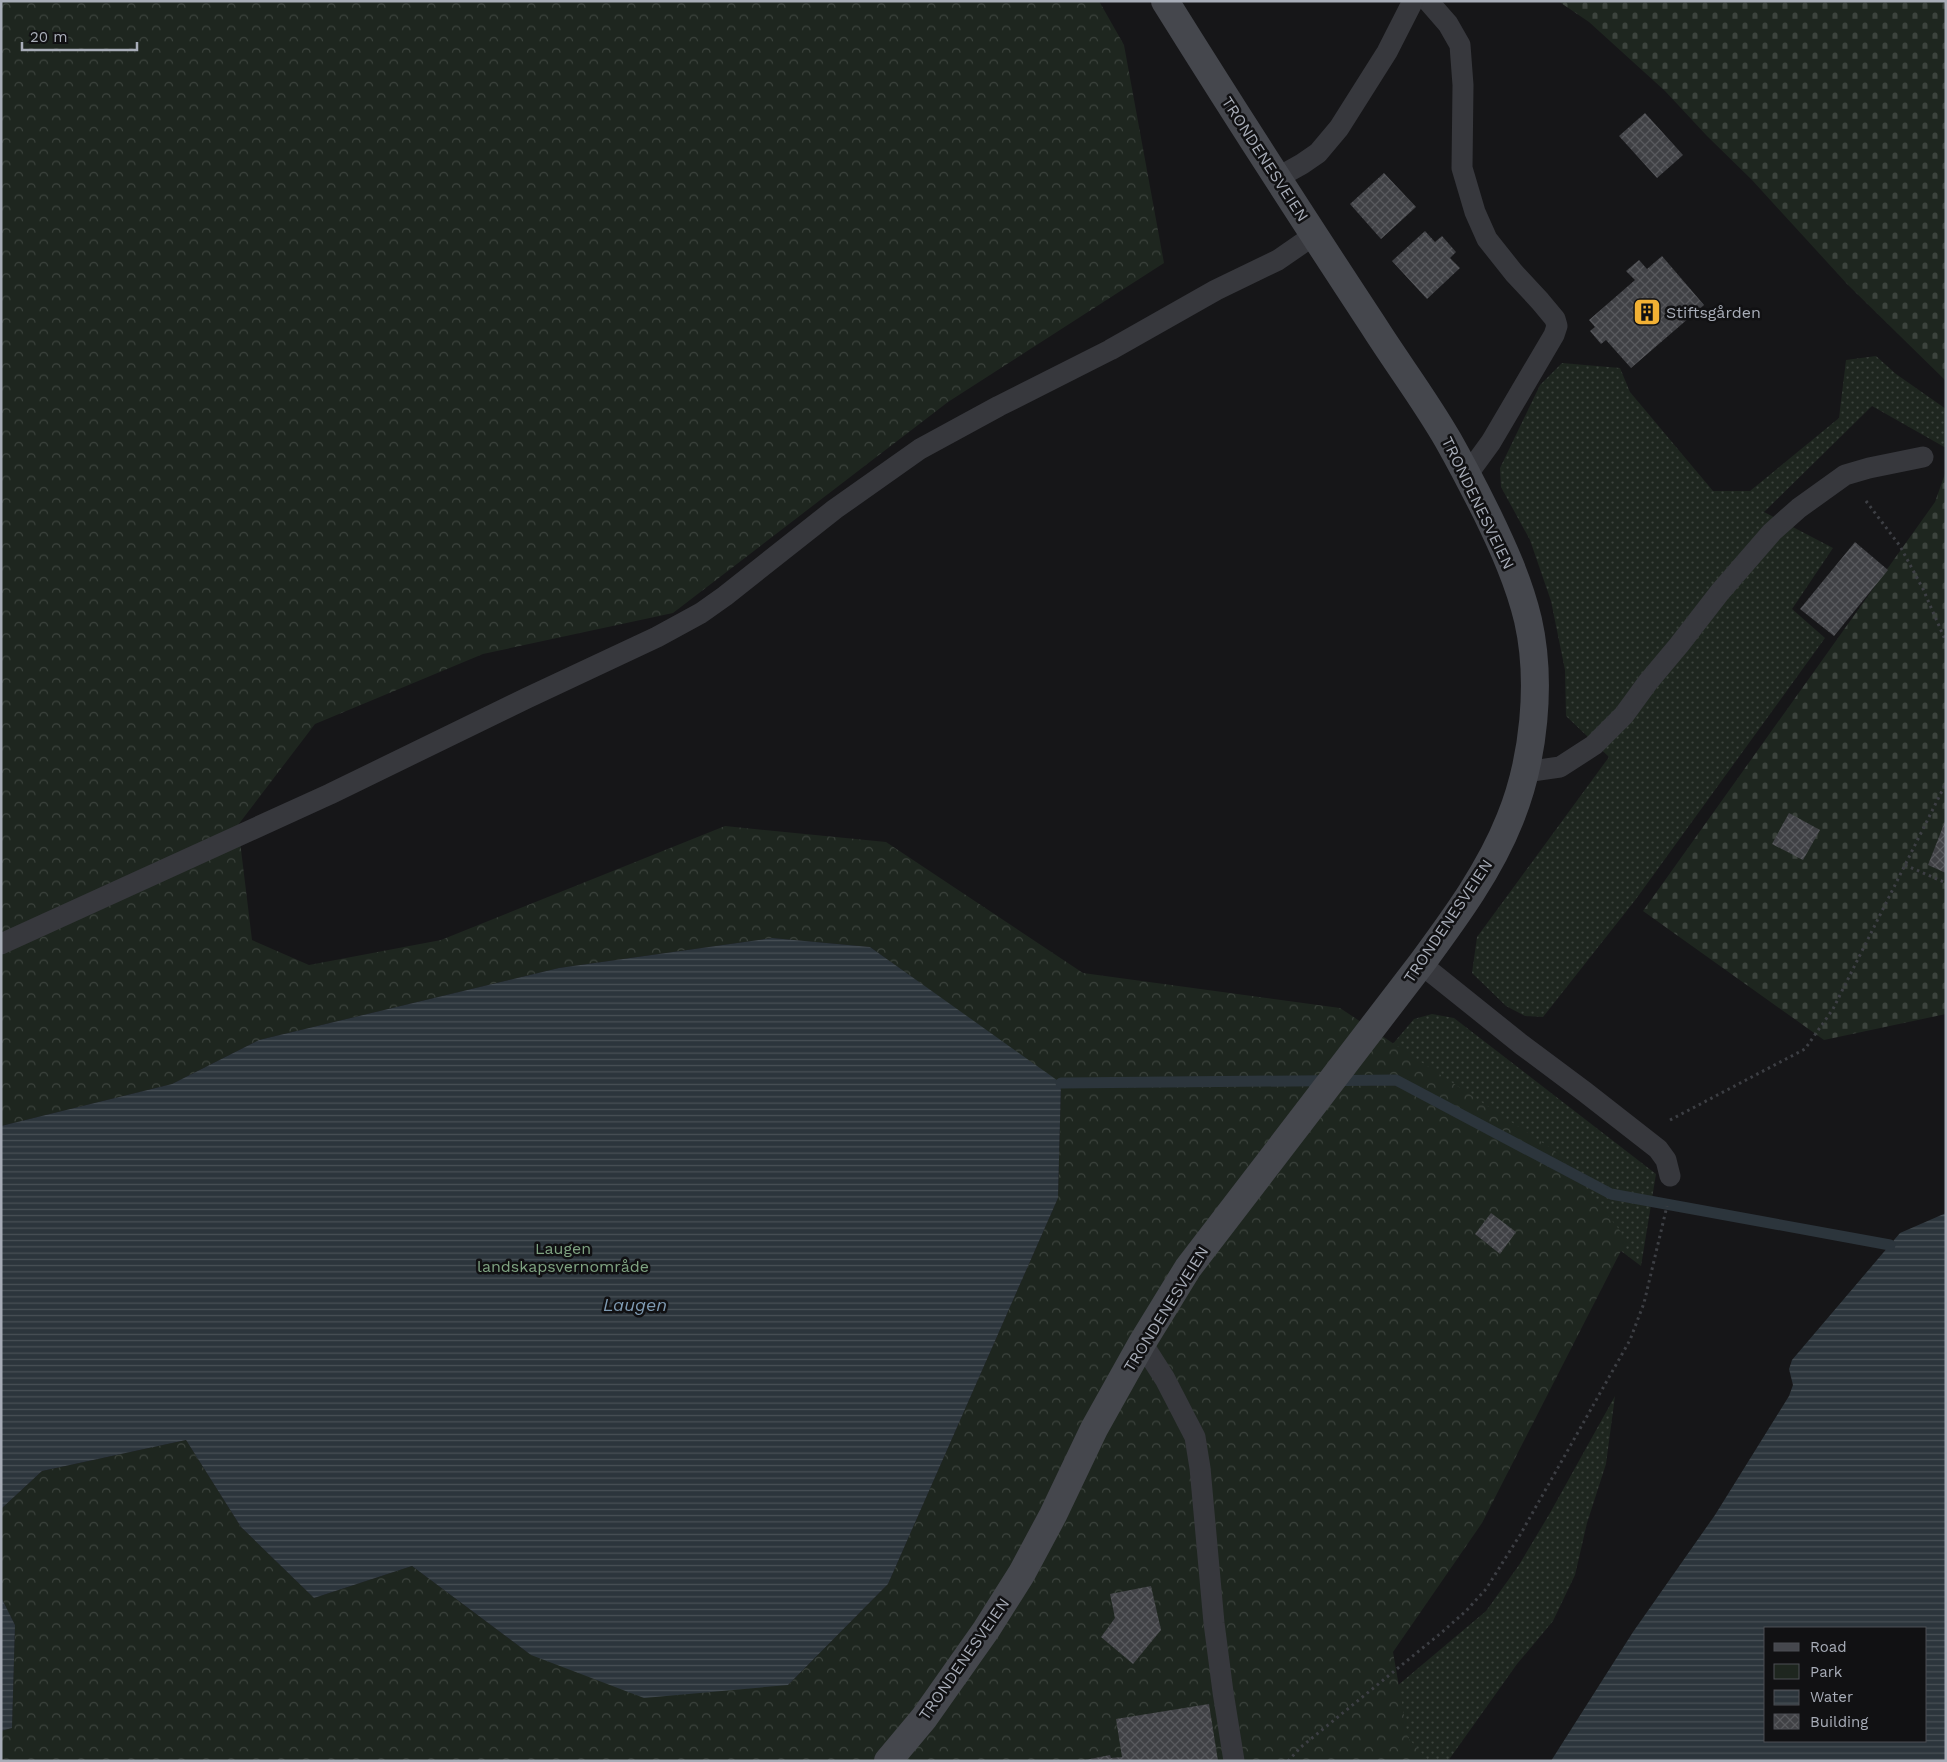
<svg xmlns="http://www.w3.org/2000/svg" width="1947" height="1762" font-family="'Work Sans',sans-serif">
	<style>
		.green { fill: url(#green-dots) }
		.forest { fill: url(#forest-crowns) }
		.cemetery { fill: url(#cemetery-stones) }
		.water { fill: url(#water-rules); fill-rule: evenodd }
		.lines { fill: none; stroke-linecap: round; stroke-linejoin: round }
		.stream { stroke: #2c353c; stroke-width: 11 }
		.building { fill: url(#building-cross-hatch) }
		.path { stroke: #3d3f44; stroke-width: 3; stroke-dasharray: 2.5 4; stroke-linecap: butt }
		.lane { stroke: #37383d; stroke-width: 21 }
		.secondary { stroke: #45474d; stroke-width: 28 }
		.labels { text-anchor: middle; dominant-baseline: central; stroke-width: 5; stroke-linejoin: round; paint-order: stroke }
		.street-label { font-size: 16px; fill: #a8adb8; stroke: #111113 }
		.poi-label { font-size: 16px; fill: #a8adb8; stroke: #111113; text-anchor: start }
		.park-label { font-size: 16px; fill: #7fa381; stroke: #111113 }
		.water-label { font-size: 18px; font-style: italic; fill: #7f9bb3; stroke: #111113 }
	</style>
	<defs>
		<pattern id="green-dots" width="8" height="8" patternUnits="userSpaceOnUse" patternTransform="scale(1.25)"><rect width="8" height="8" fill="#1e261f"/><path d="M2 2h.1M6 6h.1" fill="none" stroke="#3c433d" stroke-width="1.8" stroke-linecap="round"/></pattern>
		<pattern id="forest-crowns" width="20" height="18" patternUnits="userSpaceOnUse" patternTransform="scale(1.25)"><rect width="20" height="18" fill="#1e261f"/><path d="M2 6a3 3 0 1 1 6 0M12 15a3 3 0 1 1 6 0" fill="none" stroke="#3c433d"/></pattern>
		<pattern id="cemetery-stones" width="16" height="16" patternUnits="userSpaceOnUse" patternTransform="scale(1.25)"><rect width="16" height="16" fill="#1e261f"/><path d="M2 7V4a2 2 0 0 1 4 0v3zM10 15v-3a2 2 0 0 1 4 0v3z" fill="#3c433d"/></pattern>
		<pattern id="water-rules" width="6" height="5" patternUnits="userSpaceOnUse" patternTransform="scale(1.25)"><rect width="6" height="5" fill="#2c353c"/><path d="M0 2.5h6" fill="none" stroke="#485056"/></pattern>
		<pattern id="building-cross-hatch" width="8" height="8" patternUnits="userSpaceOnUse" patternTransform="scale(1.25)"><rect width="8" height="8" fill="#404145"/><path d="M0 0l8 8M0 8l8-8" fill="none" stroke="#595a5e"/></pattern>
	</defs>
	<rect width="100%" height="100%" fill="#161618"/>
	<g class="green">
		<path d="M1876 356 1896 374 1946 409V448L1872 406 1764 512 1833 548 1792 609 1825 638 1636 899 1543 1017 1525 1016 1506 1006 1472 973 1477 937 1609 757 1566 716 1565 670 1551 601 1530 540 1501 487 1500 468 1540 385 1562 363 1620 368 1630 392 1713 491H1750L1839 418 1846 360Z"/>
		<path d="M1432 1014 1454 1018 1656 1174 1641 1266 1374 1066 1414 1019Z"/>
		<path d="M1615 1396 1606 1464 1587 1523 1575 1575 1553 1621 1517 1664 1448 1761H1308L1486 1611 1519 1565 1550 1513Z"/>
	</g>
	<path class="forest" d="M1 1H1099L1124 45 1164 263 948 402 673 613 483 654 315 724 238 825 252 940 309 965 441 940 725 826 886 842 1083 973 1340 1008 1555 1151 1627 1239 1482 1523 1393 1652 1408 1738 1429 1761H1V1731L12 1728 15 1625 1 1597V1509L42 1471 186 1440 241 1527 314 1598 412 1566 531 1655 788 1685 888 1584 1058 1198 1061 1084 870 947 772 938 559 968 259 1040 172 1084 1 1126Z"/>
	<g class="cemetery">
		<path d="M1558 1H1946V381L1848 285 1752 180 1707 136 1665 91 1589 22Z"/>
		<path d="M1946 471V1014L1824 1040 1643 911 1935 502Z"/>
	</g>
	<g class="water">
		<path d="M772 938 870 947 1061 1083 1058 1198 888 1584 788 1685 644 1698 531 1655 412 1566 314 1598 241 1527 186 1440 42 1471 1 1509V1126L172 1084 259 1040 559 968Z"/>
		<path d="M1946 1213V1761H1551L1633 1632 1715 1515 1789 1396 1793 1385 1789 1369 1792 1360 1900 1233ZM1766 1628H1926V1741H1766Z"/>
		<path d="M1 1597 15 1625 12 1728 1 1731Z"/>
	</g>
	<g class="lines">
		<path class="stream" d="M1061 1083 1396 1080 1611 1194 1890 1245"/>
	</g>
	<g class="building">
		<path d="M1645 113 1683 155 1657 178 1619 136Z"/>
		<path d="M1384 173 1416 207 1381 239 1350 204Z"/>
		<path d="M1425 231 1435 242 1442 236 1456 252 1450 258 1460 268 1427 299 1392 261Z"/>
		<path d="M1662 256 1704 305 1631 368 1606 340 1601 344 1590 331 1595 327 1589 320 1635 280 1626 271 1639 260 1647 269Z"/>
		<path d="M1855 542 1888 570 1834 636 1800 609Z"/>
		<path d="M1789 813 1820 830 1803 860 1772 844Z"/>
		<path d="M1946 819V873L1928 865Z"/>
		<path d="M1491 1213 1516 1232 1500 1254 1475 1234Z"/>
		<path d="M1151 1586 1161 1630 1133 1664 1101 1637 1115 1618 1110 1594Z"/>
		<path d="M1209 1704 1218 1761H1080L1110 1755 1111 1758 1122 1757 1116 1719Z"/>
	</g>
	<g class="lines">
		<g class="path">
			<path d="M1866 501 1900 546 1923 589 1946 642"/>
			<path d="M1905 865 1946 883"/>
			<path d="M1670 1120 1805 1049 1833 1009 1946 783"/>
			<path d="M1288 1761 1301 1747 1441 1633 1466 1611 1486 1589 1520 1535 1630 1340 1644 1303 1667 1206"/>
		</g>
		<g class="lane">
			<path d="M1428 1 1448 24 1460 45 1463 85 1462 168 1475 212 1487 239 1514 273 1540 301 1555 319 1557 326 1554 335 1491 442 1467 475"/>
			<path d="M1277 178 1302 164 1318 153 1339 128 1387 52 1413 1"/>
			<path d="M1525 772 1560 767 1594 745 1624 715 1648 682 1679 645 1720 592 1772 532 1799 508 1845 475 1869 468 1923 457"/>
			<path d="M1 944 330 794 527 698 657 637 701 613 725 596 835 509 920 449 999 406 1110 350 1216 290 1278 260 1314 235"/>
			<path d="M1421 964 1522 1045 1585 1092 1658 1149 1666 1160 1670 1176"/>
			<path d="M1142 1343 1165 1379 1195 1437 1200 1468 1214 1623 1223 1692 1234 1761"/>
		</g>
		<path class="secondary" d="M888 1761 924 1718 986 1630 1022 1573 1053 1515 1094 1429 1142 1343 1188 1268 1421 964C1454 919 1489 872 1510 819 1534 760 1542 682 1528 620 1519 582 1503 547 1486 512 1474 488 1461 463 1448 440 1425 400 1397 363 1373 325 1302 217 1233 110 1165 1"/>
	</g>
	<defs>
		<g id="building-square" transform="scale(1.4375)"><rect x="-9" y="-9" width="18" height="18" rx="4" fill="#f2b134" stroke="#111113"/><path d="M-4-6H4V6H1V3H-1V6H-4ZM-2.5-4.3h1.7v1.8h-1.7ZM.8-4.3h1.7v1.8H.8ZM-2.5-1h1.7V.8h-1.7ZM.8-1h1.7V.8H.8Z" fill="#111"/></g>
	</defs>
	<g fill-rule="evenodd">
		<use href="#building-square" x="1647" y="312"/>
	</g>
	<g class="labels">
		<g class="street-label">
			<text transform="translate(1265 159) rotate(57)">TRONDENESVEIEN</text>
			<text transform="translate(1478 503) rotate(64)">TRONDENESVEIEN</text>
			<text transform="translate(1448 921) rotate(-56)">TRONDENESVEIEN</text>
			<text transform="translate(1166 1309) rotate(-58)">TRONDENESVEIEN</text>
			<text transform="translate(964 1659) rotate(-55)">TRONDENESVEIEN</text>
		</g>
		<g class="poi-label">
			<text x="1666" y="312">Stiftsgården</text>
		</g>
		<g class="park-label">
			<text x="563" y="1248">Laugen<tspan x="563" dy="18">landskapsvernområde</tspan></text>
		</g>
		<g class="water-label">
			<text x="635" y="1304">Laugen</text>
		</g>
	</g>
	<rect width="1947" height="1762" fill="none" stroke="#a8adb8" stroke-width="5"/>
	<rect x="1764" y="1627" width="162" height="115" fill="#111113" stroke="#4d4f55"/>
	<rect x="1774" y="1643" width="25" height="8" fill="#45474d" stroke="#4d4f55"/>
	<text x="1810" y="1652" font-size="15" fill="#a8adb8">Road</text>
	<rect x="1774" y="1664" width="25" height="15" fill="#1e261f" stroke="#4d4f55"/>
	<text x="1810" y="1677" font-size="15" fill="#a8adb8">Park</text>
	<rect x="1774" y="1690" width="25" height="15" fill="url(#water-rules)" stroke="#4d4f55"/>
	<text x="1810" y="1702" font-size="15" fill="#a8adb8">Water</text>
	<rect x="1774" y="1714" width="25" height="15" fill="url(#building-cross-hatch)" stroke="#4d4f55"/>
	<text x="1810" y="1727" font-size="15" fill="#a8adb8">Building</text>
	<path d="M22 42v8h115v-8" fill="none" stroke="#a8adb8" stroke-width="2.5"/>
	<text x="30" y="42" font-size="15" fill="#a8adb8" stroke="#111113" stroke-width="4" paint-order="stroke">20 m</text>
</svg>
